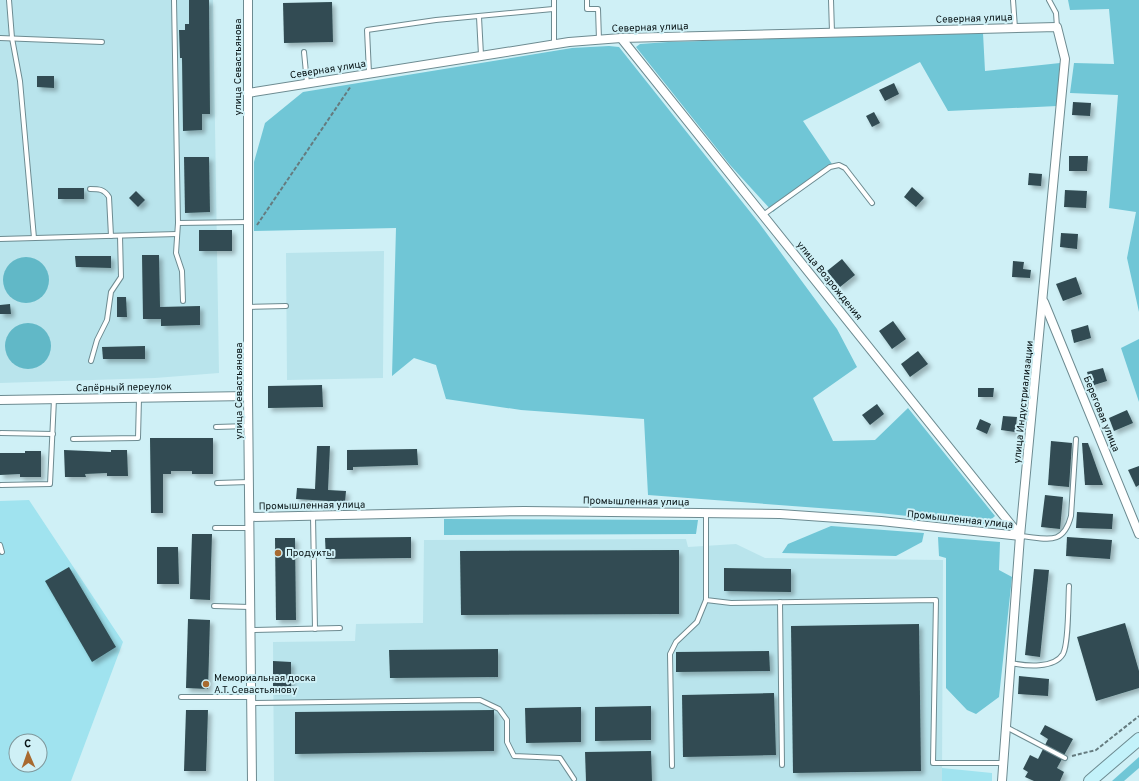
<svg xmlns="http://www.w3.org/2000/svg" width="1139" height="781" font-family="Overpass,sans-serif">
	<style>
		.built { fill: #b9e4ec }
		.green { fill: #a0e3ef; fill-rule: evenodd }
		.forest { fill: #70c6d6 }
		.water { fill: #61b8c7 }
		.building { fill: #304c52; filter: url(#shadow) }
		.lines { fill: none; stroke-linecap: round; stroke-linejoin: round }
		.lane-casing { stroke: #6d8b91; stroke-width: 6 }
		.street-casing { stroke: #6d8b91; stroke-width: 10 }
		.secondary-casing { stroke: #6d8b91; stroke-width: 14 }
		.path { stroke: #657b7f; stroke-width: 2; stroke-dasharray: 4 2; stroke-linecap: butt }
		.lane { stroke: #fff; stroke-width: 4 }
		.street { stroke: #fff; stroke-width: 8 }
		.secondary { stroke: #c3f2fa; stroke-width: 12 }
		.poi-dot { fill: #a86a30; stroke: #cff0f6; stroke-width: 1.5 }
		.labels { text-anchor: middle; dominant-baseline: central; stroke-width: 4; stroke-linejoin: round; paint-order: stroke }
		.street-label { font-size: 10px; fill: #061113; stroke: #cff0f6 }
		.poi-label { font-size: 10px; fill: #061113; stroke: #cff0f6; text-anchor: start }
	</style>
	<defs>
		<filter id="shadow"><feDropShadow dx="3.5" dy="3.5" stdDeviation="2" flood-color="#0004"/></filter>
	</defs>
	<rect width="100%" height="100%" fill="#cff0f6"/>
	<g class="built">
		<path d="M0 0H213L219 373 155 378 0 383Z"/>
		<path d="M384 251 383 378 287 380 286 253Z"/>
		<path d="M686 539 688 547 736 544 765 558 943 560 942 781H274L273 642 355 641 356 624 423 623 424 540Z"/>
	</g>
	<g class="green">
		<path d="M29 500 123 642 71 781H0V501ZM16 741H40V765H16Z"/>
		<path d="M942 768 992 773V781H942Z"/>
	</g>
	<g class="forest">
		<path d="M1068 0H1139V312L1127 258 1136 212 1109 208 1118 95 1070 93 1074 63 1114 64 1109 9 1070 10Z"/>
		<path d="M983 33 985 71 1060 63 1057 106 948 111 920 62 803 121 832 164 773 212 730 165 636 47 640 44 668 42Z"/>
		<path d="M609 46 619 47 759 223 837 329 857 367 813 398 833 441 875 440 908 408 995 516 986 524 859 511 648 495 644 419 521 410 446 399 436 365 414 358 392 376 396 228 254 231V162L265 123 303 92 572 48Z"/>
		<path d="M1139 339V402L1121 348Z"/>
		<path d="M444 519 698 520 696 534 444 535Z"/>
		<path d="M831 526 924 533 922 542 896 556 782 553 788 544Z"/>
		<path d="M938 537 1000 542 999 570 1012 577 999 697 976 714 967 710 946 688V558L939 556Z"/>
		<path d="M1139 757V768L1124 781H1112Z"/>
	</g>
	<g class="water">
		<circle cx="26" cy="280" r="23"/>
		<circle cx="28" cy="346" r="23"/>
	</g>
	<g class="building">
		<path d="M189 0H209L210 114H202V130L183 131 182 58H180L179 30H185V24H189Z"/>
		<path d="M332 2 333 42 284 43 283 3Z"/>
		<path d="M37 76H54V88L37 87Z"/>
		<path d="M894 83 899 94 885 101 879 90Z"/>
		<path d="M1073 102 1091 103 1090 116 1072 115Z"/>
		<path d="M874 112 880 123 872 127 866 116Z"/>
		<path d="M1069 156H1088L1087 171H1069Z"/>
		<path d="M184 157H209L210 212 185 213Z"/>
		<path d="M1029 173 1042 174 1041 186 1028 185Z"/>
		<path d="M912 187 924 198 916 207 904 197Z"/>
		<rect x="58" y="188" width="26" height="11"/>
		<path d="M1065 190 1087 191 1086 208 1064 207Z"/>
		<path d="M136 191 145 200 138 207 129 198Z"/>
		<rect x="199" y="230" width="33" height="21"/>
		<path d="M1061 233 1078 234 1077 249 1060 247Z"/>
		<path d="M142 255H159L160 307 200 306V325L161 326V319H143Z"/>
		<path d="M75 256H111V268L76 267Z"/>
		<path d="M842 259 855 275 840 287 827 271Z"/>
		<path d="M1013 261 1024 262 1023 269 1031 270 1030 278 1012 277Z"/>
		<path d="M1076 277 1082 294 1063 301 1056 284Z"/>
		<path d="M117 297H126L127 317H117Z"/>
		<path d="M10 304 11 314H0V305Z"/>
		<path d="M893 321 906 339 892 349 879 331Z"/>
		<path d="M1088 325 1091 338 1074 343 1071 330Z"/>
		<path d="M145 346V359H103L102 347Z"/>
		<path d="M918 351 928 364 910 377 901 364Z"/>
		<path d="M1103 368 1107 381 1091 386 1087 372Z"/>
		<path d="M322 385 323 407 268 408V386Z"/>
		<path d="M978 388H994L993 397H978Z"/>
		<path d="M877 404 884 414 870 425 862 415Z"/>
		<path d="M1127 410 1133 423 1114 431 1109 418Z"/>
		<path d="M1003 416 1017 417 1015 432 1001 430Z"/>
		<path d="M980 419 991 424 987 434 976 429Z"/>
		<path d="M150 438H213V474H192V471H171V474H163V513H151Z"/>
		<path d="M1051 441 1072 443 1069 487 1048 485Z"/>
		<path d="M1082 443H1088L1103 485H1085Z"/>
		<path d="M317 446H330L328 490 346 491 345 502 296 499 297 488 315 489Z"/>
		<path d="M417 449 418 465 353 467V470H347V450Z"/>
		<path d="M64 450 111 452V450H127L128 476H107V473L85 474 86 477H65Z"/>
		<path d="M25 451H41V477H20V474L0 475V453H25Z"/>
		<path d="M1139 466V485L1136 487 1128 470Z"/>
		<path d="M1045 495 1063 497 1060 529 1041 527Z"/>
		<path d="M1077 512 1113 514 1112 529 1076 528Z"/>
		<path d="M192 534H212L210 600 190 599Z"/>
		<path d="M411 537V558L326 559 325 538Z"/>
		<path d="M1067 537 1112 540 1110 559 1066 556Z"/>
		<path d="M275 538H295L296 620H276Z"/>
		<path d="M157 547H178L179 584H157Z"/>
		<path d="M679 550V614L461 615 460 551Z"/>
		<path d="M69 567 116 647 92 662 45 581Z"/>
		<path d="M724 568 791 569V592L724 591Z"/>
		<path d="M1034 569 1049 570 1040 657 1025 655Z"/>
		<path d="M188 619 210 620 208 689 186 688Z"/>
		<path d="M1125 623 1139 671V688L1096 701 1077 637Z"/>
		<path d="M919 624 921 771 793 773 791 626Z"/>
		<path d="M498 649V677L390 678 389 650Z"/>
		<path d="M769 651 770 671 676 672V652Z"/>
		<path d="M273 661 291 662V689H273Z"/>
		<path d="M1019 676 1049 679 1048 696 1018 694Z"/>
		<path d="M774 693 776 755 683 757 682 695Z"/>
		<path d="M651 706V740L595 741V707Z"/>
		<path d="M581 707V742L526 743 525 708Z"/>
		<path d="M186 710H208L206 771H184Z"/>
		<path d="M494 710V751L295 754V712Z"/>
		<path d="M1045 725 1073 739 1057 768 1064 772 1060 781H1034L1025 777 1028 772 1023 769 1030 755 1038 759 1048 739 1040 734Z"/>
		<path d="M651 751 652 781H586L585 752Z"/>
	</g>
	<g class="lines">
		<g class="lane-casing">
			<g id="lane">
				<path d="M9 0 12 38 20 81 34 238"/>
				<path d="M174 0 178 223 176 253 182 271 183 301"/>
				<path d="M587 0V9H598L599 40"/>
				<path d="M831 0 832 32"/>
				<path d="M1013 0 1015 28"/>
				<path d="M1049 0 1056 13 1057 27"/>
				<path d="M479 17 481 55"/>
				<path d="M0 38 102 42"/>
				<path d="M554 44V0"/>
				<path d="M304 52 307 83"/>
				<path d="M369 73 367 30 436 20 553 9"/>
				<path d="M90 189C99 189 104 189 109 197L111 236"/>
				<path d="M763 215 830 167 839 165 845 168 872 203"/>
				<path d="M178 223 248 222"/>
				<path d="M0 239 177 234"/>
				<path d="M248 307 286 306"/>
				<path d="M91 361 97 340 107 320 111 292 121 277 120 236"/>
				<path d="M216 427 248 426"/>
				<path d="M1 433 53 434"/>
				<path d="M73 439 138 438 139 398"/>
				<path d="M217 483 249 482"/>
				<path d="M1 485 50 484 54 399"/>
				<path d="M706 513V600L731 603 936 600 933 763H1003"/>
				<path d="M313 516 315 629"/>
				<path d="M215 528H250"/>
				<path d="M1020 536C1046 538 1063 547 1071 516L1076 439"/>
				<path d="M0 545 2 552"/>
				<path d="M780 602 782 765"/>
				<path d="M214 606 250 607"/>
				<path d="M251 630 340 628"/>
				<path d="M1011 663C1026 666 1054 669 1063 654 1069 643 1068 601 1069 586"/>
				<path d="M181 697H251"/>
				<path d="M251 703 480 700 499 709 507 720V742L514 756 560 758 574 779"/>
				<path d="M1006 727 1065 758"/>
				<path d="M672 766 670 654 676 642 697 622 706 600"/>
			</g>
		</g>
		<g class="street-casing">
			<g id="street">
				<path d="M248 0V396L252 781"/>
				<path d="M621 38 1020 536"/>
				<path d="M248 93 569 42 621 38 1057 27 1065 59 1020 536 1002 781"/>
				<path d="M1044 302 1139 534"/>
				<path d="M0 400 248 396"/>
				<path d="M250 517 524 511 780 514 881 521 1020 536"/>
			</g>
		</g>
		<g class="secondary-casing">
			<path id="secondary" d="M1090 781 1139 739"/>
		</g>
		<g class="path">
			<path d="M257 225 351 86"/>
			<path d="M1072 756 1096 750 1139 716"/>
		</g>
		<use href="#lane" class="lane"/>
		<use href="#street" class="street"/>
		<use href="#secondary" class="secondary"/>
	</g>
	<g class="poi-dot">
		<circle cx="278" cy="553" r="4"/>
		<circle cx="206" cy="684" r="4"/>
	</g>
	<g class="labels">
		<g class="street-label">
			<text transform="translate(974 19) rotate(-2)">Северная улица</text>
			<text transform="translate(650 28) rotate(-2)">Северная улица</text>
			<text transform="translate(238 67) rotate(-90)">улица Севастьянова</text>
			<text transform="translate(328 70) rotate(-9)">Северная улица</text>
			<text transform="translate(829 281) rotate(51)">улица Возрождения</text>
			<text transform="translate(124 388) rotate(-1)">Сапёрный переулок</text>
			<text transform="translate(239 391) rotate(-90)">улица Севастьянова</text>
			<text transform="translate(1024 402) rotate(-84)">улица Индустриализации</text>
			<text transform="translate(1101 414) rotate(68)">Береговая улица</text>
			<text transform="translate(636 502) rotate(1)">Промышленная улица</text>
			<text transform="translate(312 506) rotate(-1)">Промышленная улица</text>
			<text transform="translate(960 520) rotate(6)">Промышленная улица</text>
		</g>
		<g class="poi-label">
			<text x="286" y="553">Продукты</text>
			<text x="214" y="678">Мемориальная доска<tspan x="214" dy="12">А.Т. Севастьянову</tspan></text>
		</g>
	</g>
	<g transform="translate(28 753) rotate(358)"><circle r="19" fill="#cff0f6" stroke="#7f979b"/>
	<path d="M0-3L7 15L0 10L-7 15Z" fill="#a86a30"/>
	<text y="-6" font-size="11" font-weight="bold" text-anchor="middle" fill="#061113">С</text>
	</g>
</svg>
